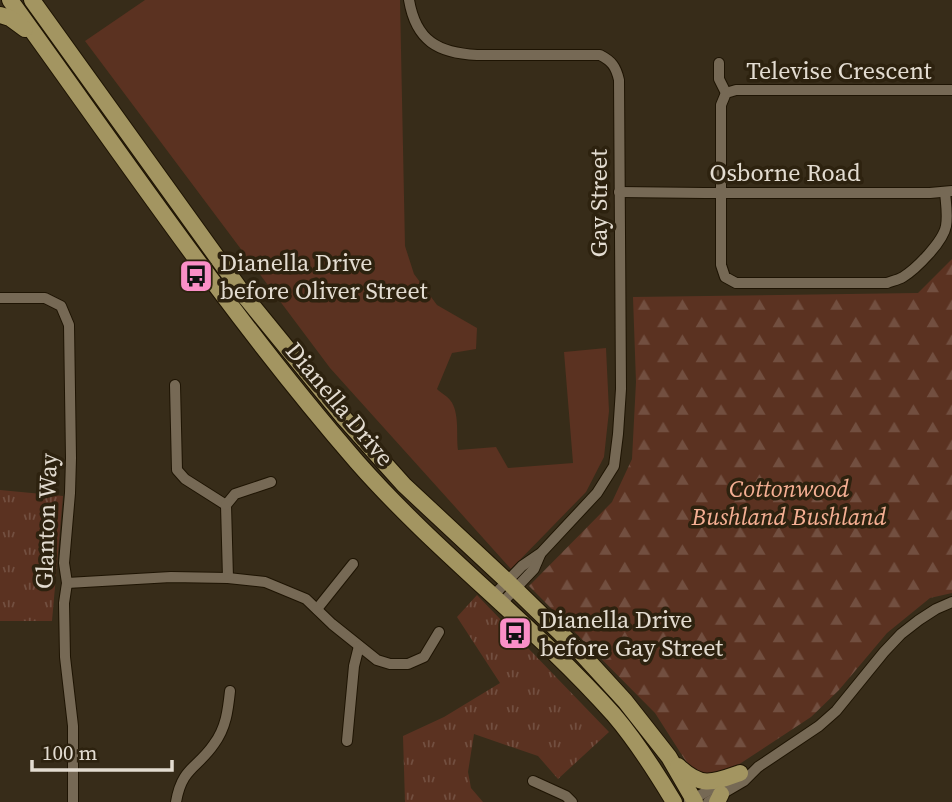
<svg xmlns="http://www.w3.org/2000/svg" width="952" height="802" font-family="'Source Serif 4',serif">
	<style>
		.grass { fill: #5b3221 }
		.forest { fill: url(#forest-firs) }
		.park { fill: url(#park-tufts) }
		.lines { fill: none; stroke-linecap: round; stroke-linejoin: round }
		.street-casing { stroke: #1e1403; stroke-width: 12 }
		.primary-casing { stroke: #1e1403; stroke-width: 18 }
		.street { stroke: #766955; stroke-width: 10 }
		.primary { stroke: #a39561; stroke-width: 16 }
		.labels { text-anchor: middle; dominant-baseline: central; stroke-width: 7; stroke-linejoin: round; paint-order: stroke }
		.street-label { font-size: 24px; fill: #e3dcd1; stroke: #2d220f }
		.poi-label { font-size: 24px; fill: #e3dcd1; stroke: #2d220f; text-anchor: start }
		.park-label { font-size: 24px; font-style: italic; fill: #f5af93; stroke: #2d220f }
	</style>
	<defs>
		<pattern id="forest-firs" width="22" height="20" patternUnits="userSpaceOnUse" patternTransform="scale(1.75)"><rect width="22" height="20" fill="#5b3221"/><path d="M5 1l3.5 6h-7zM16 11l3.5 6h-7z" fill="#724f40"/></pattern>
		<pattern id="park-tufts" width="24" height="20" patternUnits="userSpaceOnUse" patternTransform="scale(1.75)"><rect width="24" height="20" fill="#5b3221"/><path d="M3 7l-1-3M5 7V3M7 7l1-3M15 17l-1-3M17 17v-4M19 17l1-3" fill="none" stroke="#724f40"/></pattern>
	</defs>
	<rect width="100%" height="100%" fill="#372c19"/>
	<path class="grass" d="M145 0H400L405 246 414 274 437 305 477 328 476 349 452 353 437 389C441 393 446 395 450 400 460 412 456 435 458 450L496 447 508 468 573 463 564 352 606 348 609 411 604 457 586 492 511 569 330 368 85 41Z"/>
	<path class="forest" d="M952 259V593L930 598 887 633 839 690 811 717 703 788 655 713 529 586 612 502 632 459 636 382 633 297 918 293Z"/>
	<g class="park">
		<path d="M0 490 63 496 52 621H0Z"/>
		<path d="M477 595 609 732 558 779 538 756 474 734 468 772 471 788 483 802H405L403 736 444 717 500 683 457 617Z"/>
	</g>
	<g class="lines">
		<g class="street-casing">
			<g id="street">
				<path d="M409 0C416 41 438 53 477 55H600C612 61 616 67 619 80L621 389 618 434 614 466 597 493 541 553 522 566 493 596"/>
				<path d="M719 63V79L726 93"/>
				<path d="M619 192 704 193H930L952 191"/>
				<path d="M945 192C946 204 948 215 946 226 943 242 916 269 903 277 898 280 892 281 887 283H736L725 277 721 265V105L726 93 736 90H952"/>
				<path d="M0 298H45L61 306 69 325 71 458 70 493 64 563 67 583 64 603 65 657 73 726V802"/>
				<path d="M175 385 177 470 185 479 226 505"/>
				<path d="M226 505 228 578"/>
				<path d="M226 505 235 494 271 482"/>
				<path d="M67 583 171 577 228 578 265 582 306 599 332 624 377 660 390 664H408L424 657 439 632"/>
				<path d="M501 604 534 569 540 555"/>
				<path d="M317 609 353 564"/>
				<path d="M347 741 354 666 359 646"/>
				<path d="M533 781 566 796 572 802"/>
				<path d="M689 801 721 784"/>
				<path d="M176 802C182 767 197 769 214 744 226 728 228 710 230 691"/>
				<path d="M708 802 744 781 758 767 819 726 836 711 884 652 901 634 919 620 936 609 952 602"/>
			</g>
		</g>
		<g class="primary-casing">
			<g id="primary">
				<path d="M10 0C123 156 231 317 357 462 437 553 534 625 614 715 637 742 656 772 674 802"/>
				<path d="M32 0 247 299 344 418 404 485 508 582 582 654 625 701 669 757 695 802"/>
				<path d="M0 15 10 18 25 29"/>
				<path d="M678 766C701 788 712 783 740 773"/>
				<path d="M717 802 721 794"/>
			</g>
		</g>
		<use href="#street" class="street"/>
		<use href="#primary" class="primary"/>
	</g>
	<defs>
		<g id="bus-square" transform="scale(1.75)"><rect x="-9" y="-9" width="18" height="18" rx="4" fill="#fa8fc7" stroke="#2d220f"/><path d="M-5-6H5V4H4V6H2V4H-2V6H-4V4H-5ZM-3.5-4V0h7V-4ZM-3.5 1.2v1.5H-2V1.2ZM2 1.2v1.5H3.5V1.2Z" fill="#111"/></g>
	</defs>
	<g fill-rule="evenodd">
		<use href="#bus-square" x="196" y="276"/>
		<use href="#bus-square" x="515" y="633"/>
	</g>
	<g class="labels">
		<g class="street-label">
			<text x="839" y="70">Televise Crescent</text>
			<text x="785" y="172">Osborne Road</text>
			<text transform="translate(598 203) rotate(-90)">Gay Street</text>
			<text transform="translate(340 404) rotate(50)">Dianella Drive</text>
			<text transform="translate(46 521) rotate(-88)">Glanton Way</text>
		</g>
		<g class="poi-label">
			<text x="220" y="262">Dianella Drive<tspan x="220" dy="28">before Oliver Street</tspan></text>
			<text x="540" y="619">Dianella Drive<tspan x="540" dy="28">before Gay Street</tspan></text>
		</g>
		<g class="park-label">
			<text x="789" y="488">Cottonwood<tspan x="789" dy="28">Bushland Bushland</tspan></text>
		</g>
	</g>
	<path d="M32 760v10h140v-10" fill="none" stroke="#e3dcd1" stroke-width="3.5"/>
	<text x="42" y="760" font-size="21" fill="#e3dcd1" stroke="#2d220f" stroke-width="5" paint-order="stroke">100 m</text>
</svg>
